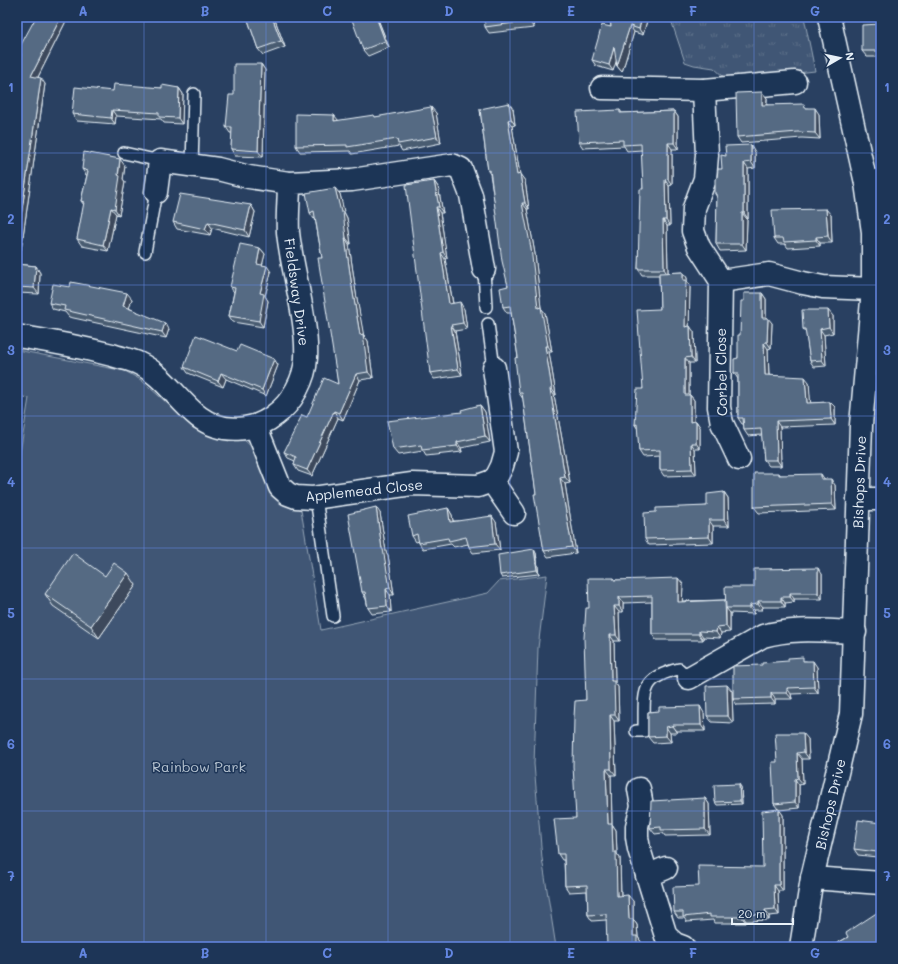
<svg xmlns="http://www.w3.org/2000/svg" width="898" height="964" font-family="Mali,sans-serif">
	<style>
		.grass { fill: url(#grass-tufts); stroke: #94a4b6 }
		.park { fill: #415774; stroke: #94a4b6 }
		.lines { fill: none; stroke-linecap: round; stroke-linejoin: round }
		.lane-casing { stroke: #e8f1f8; stroke-width: 14 }
		.street-casing { stroke: #e8f1f8; stroke-width: 25 }
		.secondary-casing { stroke: #e8f1f8; stroke-width: 25 }
		.lane { stroke: #1d3557; stroke-width: 11 }
		.street { stroke: #1d3557; stroke-width: 22 }
		.secondary { stroke: #1d3557; stroke-width: 22 }
		.wall { fill: #495b71; stroke: #e8f1f8 }
		.shaded-wall { fill: #3c4a5c; stroke: #e8f1f8 }
		.building { fill: #556a83; stroke: #e8f1f8 }
		.grid { fill: none; stroke: #6487e3; stroke-width: 1; stroke-opacity: 0.55 }
		.labels { text-anchor: middle; dominant-baseline: central; stroke-width: 3; stroke-linejoin: round; paint-order: stroke }
		.street-label { font-size: 14px; fill: #e8f1f8; stroke: #1d3557 }
		.park-label { font-size: 14px; fill: #b6c3d0; stroke: #1d3557 }
		.neatline { fill: none; stroke: #6487e3; stroke-width: 1.5 }
		.grid-label { font-size: 13px; text-anchor: middle; font-weight: bold; fill: #6487e3 }
	</style>
	<defs>
		<pattern id="grass-tufts" width="24" height="20" patternUnits="userSpaceOnUse"><rect width="24" height="20" fill="#415774"/><path d="M3 7l-1-3M5 7V3M7 7l1-3M15 17l-1-3M17 17v-4M19 17l1-3" fill="none" stroke="#5c7089"/></pattern>
	</defs>
	<rect width="100%" height="100%" fill="#294061"/>
	<filter id="ink" filterUnits="userSpaceOnUse"><feTurbulence type="fractalNoise" baseFrequency=".025" numOctaves="2"/><feDisplacementMap in="SourceGraphic" scale="8" xChannelSelector="R" yChannelSelector="G"/><feConvolveMatrix kernelMatrix="1 2 1 2 8 2 1 2 1" color-interpolation-filters="sRGB"/></filter>
	<g filter="url(#ink)">
		<path class="grass" d="M670 17H804L815 71 744 79 725 78 714 68 694 65 685 62Z"/>
		<path class="park" d="M17 350 125 371 141 380 167 403 193 428 218 438 244 440 253 448 265 479 272 492 281 502 301 510 321 630 488 593 499 581 547 575 538 648 534 764 542 858 556 947H17V471L29 398 17 396Z"/>
		<g class="lines">
			<g class="lane-casing">
				<g id="lane">
					<path d="M124 153 160 161"/>
					<path d="M192 166 194 94"/>
					<path d="M145 252 156 192"/>
					<path d="M484 269 486 307"/>
					<path d="M488 324 494 368"/>
					<path d="M316 498 333 616"/>
					<path d="M636 731H644C645 695 638 678 679 669L689 678"/>
				</g>
			</g>
			<g class="street-casing">
				<g id="street">
					<path d="M602 88 704 90 795 82"/>
					<path d="M704 90 707 155 705 179 694 208 693 231 699 247 721 281 719 407 722 423 739 459"/>
					<path d="M866 183 881 180"/>
					<path d="M156 192 160 161 218 169 249 177 289 183"/>
					<path d="M721 281 769 274 803 283 823 287 873 289"/>
					<path d="M17 336C49 341 81 347 112 355 120 358 130 359 138 363 164 375 177 400 199 417 222 434 254 432 275 415 292 403 305 379 306 358 308 319 292 272 288 232 287 216 289 199 289 183L352 180 452 165 461 169 471 195 484 269"/>
					<path d="M256 427 280 487 288 494 296 497 313 498 412 484 478 486 492 481 497 476 502 466 506 452 494 368"/>
					<path d="M492 481 514 513"/>
					<path d="M858 499H881"/>
					<path d="M689 678 763 636C793 627 825 631 855 632"/>
					<path d="M639 789 642 806 637 826V837L639 849 666 936 675 944 683 947"/>
					<path d="M647 876 666 868"/>
					<path d="M812 878 881 883"/>
				</g>
			</g>
			<g class="secondary-casing">
				<path id="secondary" d="M801 947 812 878 851 714 861 425 873 289V232L866 183 829 17"/>
			</g>
			<use href="#lane" class="lane"/>
			<use href="#street" class="street"/>
			<use href="#secondary" class="secondary"/>
		</g>
		<g class="wall">
			<path d="M68 17 38 77 45 84 21 250 17 249V83L21 58 17 52Z"/>
			<path d="M247 17H274L285 47 263 55 258 49Z"/>
			<path d="M377 17 389 47 368 56 363 50Z"/>
			<path d="M532 17 534 28 489 33 485 27Z"/>
			<path d="M610 17H648L643 35 634 32 622 72 617 66 616 60 613 71 596 66 592 60 611 27Z"/>
			<path d="M881 24V57H867L862 51Z"/>
			<path d="M261 64 265 70 263 157 235 156 231 149 232 133H230L226 127Z"/>
			<path d="M162 88H179L183 94 182 124 164 123 161 119 116 116 115 124 77 121 72 114 113 91Z"/>
			<path d="M767 98V105L807 108 819 114 820 139 802 138 741 143 737 137Z"/>
			<path d="M480 109H513L515 125 512 126 520 175 525 181 529 209H527L535 254 541 308 545 313 552 352H549L556 395H554L570 483 565 484 576 553 548 557 544 551 523 399 519 393 518 357 511 313H507L503 307 508 286 490 174 488 171Z"/>
			<path d="M620 110 622 113 674 111 678 117V149H672V185L669 186 670 226H667L668 273 683 272 687 278V281L690 286 689 326 694 332 695 363H689V395H690L694 400V421H696L700 427V449H695L696 475 664 476 660 470V456L643 457 639 451 638 429 635 425 660 309 659 275H642L638 269 643 189 642 150 627 151 624 146 583 148 579 142Z"/>
			<path d="M436 113 441 143 402 151 399 146 352 154 350 151 300 152 296 146 338 121 376 117Z"/>
			<path d="M755 152V168L748 169V219H747L746 250 720 251 716 244 717 197 715 194 717 178 722 169 726 156Z"/>
			<path d="M125 166 123 179 125 182 119 215 116 214 108 251 82 246 77 239 84 205 81 201 87 175H86L82 169Z"/>
			<path d="M434 181 438 187 443 213H440L447 258 445 259 453 303 464 309 467 329 455 331 462 375 434 379 430 373Z"/>
			<path d="M340 194 344 212 347 218 351 244H349L356 293 363 334 368 341 373 378 360 380 343 420 338 418 312 476 298 471 294 465 295 461 288 458 284 452 307 417 338 384 322 258 315 218 314 219 310 213Z"/>
			<path d="M251 205 255 212 249 237 212 228 210 235 177 229 173 222Z"/>
			<path d="M831 215 832 243H820V246L788 248 785 244H778L774 238Z"/>
			<path d="M260 248 265 254 262 265 271 272 265 296 268 301 263 327 233 322 229 316 234 292 230 287Z"/>
			<path d="M17 264 36 266 40 273 39 294 17 293Z"/>
			<path d="M762 293 766 299V318L772 323 771 348 768 349 769 375 809 382 810 403 830 402 835 407V425L780 427 781 466H769L764 460 762 435 748 436 744 430V424H742L738 418V379L734 373 738 358 744 301Z"/>
			<path d="M132 299 129 308 169 329 166 338 69 317 65 312 53 309 49 303Z"/>
			<path d="M833 316V333L824 335 826 366 814 367 810 361 806 333 803 329Z"/>
			<path d="M237 351 274 359 278 365 266 396 226 379 223 387 188 373 184 367Z"/>
			<path d="M480 405 485 412 490 442 461 448 462 452 426 456 423 451 398 455 393 449 462 412Z"/>
			<path d="M779 473 780 475 825 479 835 485 836 510 759 513 754 507Z"/>
			<path d="M724 492 728 498 729 526H713V543L649 545 645 539 656 512 707 506Z"/>
			<path d="M448 508 452 515 453 521 496 522 500 550 473 553 469 547 468 544 454 547 451 544 423 549 419 543V541L416 542 412 536Z"/>
			<path d="M380 513 386 552 388 555 394 595H390L391 612 372 614 368 608 366 599 362 592Z"/>
			<path d="M536 553 539 574 502 578 500 575Z"/>
			<path d="M822 574V599H794V602L785 603V607H763L762 610H754V614L730 613V632L721 633 720 638 703 637V640H656L652 634V602L623 603V612H619L620 641H614L615 683 618 687 619 721H614L616 775H611L612 824 616 830 617 854 620 858 621 896 633 901V919L637 925 638 937 641 942 606 920 592 921 588 915 587 891 569 892 565 886 564 860H562L558 854 576 818 586 700 589 608 614 578 616 580 683 584 682 601 725 600 754 587Z"/>
			<path d="M105 576 136 585 99 638 53 606 45 594Z"/>
			<path d="M806 661 817 667 818 693 791 694 792 699H775V704L737 705 733 699 762 665Z"/>
			<path d="M732 691 733 723 712 722 707 716Z"/>
			<path d="M648 712 704 713 705 731H677V733H670L671 742 653 743 648 737Z"/>
			<path d="M808 739 809 759H802L803 784 799 785V808L779 810 783 815V891H778L779 915 769 916V920L746 921V923H714L713 920 687 922 684 918H678L674 912 699 886 763 867 778 809 774 804 777 762Z"/>
			<path d="M741 787 742 804 717 805 715 802Z"/>
			<path d="M705 798 709 804 710 835 665 836 663 833 655 834 650 828Z"/>
			<path d="M881 824V864L877 857 858 855 854 849Z"/>
			<path d="M881 910V947H831L848 937Z"/>
		</g>
		<g class="shaded-wall">
			<path d="M61 17H68L35 83 31 76Z"/>
			<path d="M272 17H274L285 47 281 41Z"/>
			<path d="M376 17H377L389 47 385 41Z"/>
			<path d="M463 17H468L465 21Z"/>
			<path d="M529 17H532L534 28 529 21Z"/>
			<path d="M642 17H648L643 35 639 29Z"/>
			<path d="M630 26 634 32 622 72 617 66Z"/>
			<path d="M614 47 619 53 613 71 609 65Z"/>
			<path d="M261 64 265 70 263 157 258 151Z"/>
			<path d="M41 78 45 84 21 250 17 244Z"/>
			<path d="M179 88 183 94 182 124 178 118Z"/>
			<path d="M762 92 767 98 766 111 762 105Z"/>
			<path d="M509 103 513 109 515 125 511 119Z"/>
			<path d="M431 107 436 113 441 143 437 137Z"/>
			<path d="M815 108 819 114 820 139 815 133Z"/>
			<path d="M112 110 116 116 115 124 111 118Z"/>
			<path d="M674 111 678 117V149L674 143Z"/>
			<path d="M334 115 339 121H334Z"/>
			<path d="M508 120 512 126 521 181 517 175Z"/>
			<path d="M668 143 672 149V185L668 179Z"/>
			<path d="M751 145 755 152V168L751 162Z"/>
			<path d="M120 159 125 166 123 179 125 182 119 215 115 209Z"/>
			<path d="M744 163 748 169V219L744 213Z"/>
			<path d="M520 174 525 181 529 209 525 203Z"/>
			<path d="M665 180 669 186 670 226 666 220Z"/>
			<path d="M434 181 438 187 443 213 439 207Z"/>
			<path d="M335 188 340 194 344 212 347 218 351 244 346 238Z"/>
			<path d="M522 203 527 209 535 254 541 308 545 313 552 352 548 346 538 308Z"/>
			<path d="M251 205 255 212 249 237 245 230Z"/>
			<path d="M436 207 440 213 447 258 443 252Z"/>
			<path d="M111 208 116 214 108 251 103 245Z"/>
			<path d="M826 209 831 215 832 243 828 236Z"/>
			<path d="M742 213 747 219 746 250 742 244Z"/>
			<path d="M663 220 667 226 668 275 664 269Z"/>
			<path d="M208 222 212 228 210 235 205 229Z"/>
			<path d="M816 237 820 243V246L816 240Z"/>
			<path d="M345 238 349 244 356 293 364 337 363 334 368 341 373 378 368 372 360 335 352 287Z"/>
			<path d="M260 248 265 254 261 270 257 264Z"/>
			<path d="M441 253 445 259 454 310 449 304Z"/>
			<path d="M36 266 40 273 39 294 34 288Z"/>
			<path d="M267 266 271 272 265 296 268 301 263 327 259 321 260 293Z"/>
			<path d="M683 272 687 278V281L690 286 689 332 685 327 683 280Z"/>
			<path d="M127 293 132 299 128 312 123 306Z"/>
			<path d="M762 293 766 299V324L762 318Z"/>
			<path d="M460 302 464 309 467 329 463 323Z"/>
			<path d="M828 310 833 316V333L829 327Z"/>
			<path d="M768 318 772 323 771 348 767 342Z"/>
			<path d="M165 323 169 329 166 338 162 332Z"/>
			<path d="M451 325 455 331 462 375 458 369Z"/>
			<path d="M690 326 694 332 695 363 691 357Z"/>
			<path d="M820 329 824 335 826 366 822 360Z"/>
			<path d="M764 343 768 349 769 381 765 375Z"/>
			<path d="M545 346 549 352 556 395 552 389Z"/>
			<path d="M685 358 689 363V400L685 395Z"/>
			<path d="M274 359 278 365 266 396 262 390Z"/>
			<path d="M221 373 226 379 223 387 218 381Z"/>
			<path d="M356 374 360 380 343 420 339 413Z"/>
			<path d="M805 377 809 382 811 409 807 403Z"/>
			<path d="M550 389 554 395 570 483 565 477Z"/>
			<path d="M690 395 694 400V427L690 422Z"/>
			<path d="M830 402 835 407V425L831 419Z"/>
			<path d="M480 405 485 412 490 442 485 436Z"/>
			<path d="M334 411 338 418 312 476 307 470Z"/>
			<path d="M696 421 700 427V449L696 443Z"/>
			<path d="M776 421 780 427 781 466 777 460Z"/>
			<path d="M457 442 461 448 462 452 457 446Z"/>
			<path d="M691 443 695 449 696 475 692 469Z"/>
			<path d="M821 474 825 480 821 479Z"/>
			<path d="M560 478 565 484 576 553 572 547Z"/>
			<path d="M831 479 835 485 836 510 832 504Z"/>
			<path d="M724 492 728 498 729 526 724 520Z"/>
			<path d="M376 507 380 513 386 552 388 555 394 595 390 588 382 549Z"/>
			<path d="M448 508 452 515 454 528 450 522Z"/>
			<path d="M492 516 496 522 500 550 495 544Z"/>
			<path d="M709 520 713 526V543L709 537Z"/>
			<path d="M534 549 536 553 539 574 537 570Z"/>
			<path d="M818 568 822 574V599L818 593Z"/>
			<path d="M128 573 136 585 99 638 91 626Z"/>
			<path d="M678 578 683 584 682 608 678 602Z"/>
			<path d="M386 589 390 595 391 612 387 606Z"/>
			<path d="M790 593 794 599V602L790 597Z"/>
			<path d="M619 597 623 603V612L619 606Z"/>
			<path d="M781 597 785 603V607L781 601Z"/>
			<path d="M758 601 763 607 762 610 758 604Z"/>
			<path d="M750 605 754 610V614L750 608Z"/>
			<path d="M614 606 619 612 620 641 616 635Z"/>
			<path d="M726 608 730 613V632L726 626Z"/>
			<path d="M717 627 721 633 720 638 716 632Z"/>
			<path d="M699 631 703 637V640L699 634Z"/>
			<path d="M610 635 614 641 615 683 618 687 619 721 615 715 611 681Z"/>
			<path d="M813 661 817 667 818 693 814 687Z"/>
			<path d="M727 685 732 691 733 723 728 716Z"/>
			<path d="M787 688 791 694 792 699 787 693Z"/>
			<path d="M771 693 775 699V704L771 698Z"/>
			<path d="M700 706 704 713 705 731 701 725Z"/>
			<path d="M610 715 614 721 616 775 611 769Z"/>
			<path d="M672 725 677 731V733L672 726Z"/>
			<path d="M666 727 670 733 671 742 666 736Z"/>
			<path d="M803 733 808 739 809 759 804 752Z"/>
			<path d="M797 753 802 759 803 784 798 778Z"/>
			<path d="M606 769 611 775 612 830 608 824Z"/>
			<path d="M795 779 799 785V808L795 802Z"/>
			<path d="M739 784 741 787 742 804 740 801Z"/>
			<path d="M705 798 709 804 710 835 705 829Z"/>
			<path d="M779 809 783 815V891L779 885Z"/>
			<path d="M612 824 616 830 617 854 620 858 621 902 617 896 613 852Z"/>
			<path d="M774 885 778 891 779 915 775 909Z"/>
			<path d="M628 895 633 901V925L629 919Z"/>
			<path d="M765 910 769 916V920L765 914Z"/>
			<path d="M742 915 746 921V923L742 917Z"/>
			<path d="M633 919 637 925 638 937 641 942V947H637L633 936Z"/>
		</g>
		<g class="building">
			<path d="M36 17H61L31 76 41 78 17 244V83L21 54 17 52Z"/>
			<path d="M247 17H272L281 41 258 49Z"/>
			<path d="M351 17H376L385 41 363 50Z"/>
			<path d="M484 17H529V21L485 27Z"/>
			<path d="M610 17H642L639 29 630 26 617 66 614 47 609 65 592 60 602 25 611 27Z"/>
			<path d="M881 24V51H862V25Z"/>
			<path d="M234 64H261L258 151 231 149 232 127H226L229 95H234Z"/>
			<path d="M114 84 162 88V85L179 88 178 118 159 117V113L112 110 111 118 72 114 75 87 113 91Z"/>
			<path d="M762 92V105L804 104 805 108H815V133L798 132 737 137 736 93Z"/>
			<path d="M509 103 511 119 508 120 517 175 520 174 525 203H522L531 248 538 308 541 307 548 346H545L552 389H550L565 477 560 478 572 547 544 551 534 494H536L522 393H519L515 358 518 357 510 306 503 307 500 288 508 286 502 261 490 170 488 171 480 109Z"/>
			<path d="M431 107 437 137 398 144 397 139 347 147V145L296 146V114L334 115V121L374 115 375 117Z"/>
			<path d="M620 110V113L674 111V143H668V179L665 180 666 220H663L664 269H638L640 189H643L641 144 623 145V140L579 142 577 112Z"/>
			<path d="M751 145V162L744 163V213H742V244H716L717 194H715V179L717 178 718 169H722L721 155 726 156 725 146Z"/>
			<path d="M84 152 120 159 118 175 120 176 115 209 111 208 103 245 77 239 84 202 81 201 88 171 82 169Z"/>
			<path d="M434 181 439 207H436L443 252 441 253 449 304 460 302 463 323 451 325 458 369 430 373 406 185Z"/>
			<path d="M335 188 341 212H343L346 238H345L352 287 360 335 363 334 368 372 356 374 339 413 334 411 307 470 294 465 296 457 284 452 302 415 307 417 324 378 338 384 318 258H322L314 211 310 213 306 193Z"/>
			<path d="M180 194 251 205 245 230 208 222 205 229 173 222Z"/>
			<path d="M826 209 828 236 816 237V240L784 242 783 238H774L772 210Z"/>
			<path d="M240 244 260 248 257 264 267 266 260 293 264 294 259 321 229 316 235 288 230 287Z"/>
			<path d="M17 264 36 266 34 288 17 287Z"/>
			<path d="M683 272V280H686L685 327 690 326 691 357 685 358V395H690V422L696 421V443H691L692 469 660 470V450L639 451 637 424 635 425 637 389H643L637 310 660 309 659 273Z"/>
			<path d="M71 282 127 293 123 306 165 323 162 332 64 310 65 306 49 303 53 284 70 287Z"/>
			<path d="M744 293H762V318H768L767 342 764 343 765 375 805 377 807 403 830 402 831 419 776 421 777 460H764L761 429 744 430 743 418H738V373H734V359L738 358V335H740L741 301H744Z"/>
			<path d="M802 310H828L829 327 820 329 822 360 810 361 805 329H803Z"/>
			<path d="M196 335 237 351 240 345 274 359 262 390 221 373 218 381 184 367Z"/>
			<path d="M480 405 485 436 457 442V446L422 450 421 445 393 449 387 421 462 412 461 410Z"/>
			<path d="M754 473H779V475L821 474V479H831L832 504 754 507Z"/>
			<path d="M724 492V520H709V537L645 539 644 513 656 512V508L707 506V494Z"/>
			<path d="M376 507 382 549H383L390 588 386 589 387 606 368 608 365 592H362L348 514Z"/>
			<path d="M448 508 450 522 492 516 495 544 469 547 466 537 449 541 448 538 419 543 417 534 412 536 408 516Z"/>
			<path d="M534 549 537 570 500 575 498 555Z"/>
			<path d="M73 553 105 576 114 563 128 573 91 626 45 594Z"/>
			<path d="M818 568V593H790V597H781V601H758V604L750 605V608H726L725 587H754V569Z"/>
			<path d="M588 578H614V580L678 578V602L725 600 726 626 717 627 716 632 699 631V634H652V596L619 597V606H614L616 635H610L611 681H614L615 715H610L611 769H606L608 824H612L613 852H616L617 896 628 895 629 919H633V936H637V947H607L606 914 588 915 587 885 565 886 564 854H558L554 819 576 818 573 766 574 717 575 701 586 700 584 638 586 608H589Z"/>
			<path d="M803 657V661H813L814 687 787 688V693H771V698L733 699V666L762 665V663L788 661V658Z"/>
			<path d="M727 685 728 716H707L706 686Z"/>
			<path d="M700 706 701 725H672V726L666 727V736L648 737V712L659 711V707Z"/>
			<path d="M775 733H803L804 752 797 753 798 778 795 779V802L774 804 772 762H777Z"/>
			<path d="M739 784 740 801 715 802 714 785Z"/>
			<path d="M705 798V829L661 830V827L650 828 651 801Z"/>
			<path d="M779 809V885H774L775 909 765 910V914L742 915V917H710V914L683 917V912H674L673 887 699 886 698 866 763 867 762 811Z"/>
			<path d="M858 820 881 823 880 830H881V859L877 858V852L854 849Z"/>
			<path d="M881 910V944L876 947H831L848 937 846 933Z"/>
		</g>
	</g>
	<path class="grid" d="M144 17V947M266 17V947M388 17V947M510 17V947M632 17V947M754 17V947M17 153H881M17 285H881M17 416H881M17 548H881M17 679H881M17 811H881"/>
	<g class="labels">
		<g class="street-label">
			<text transform="translate(297 292) rotate(82)">Fieldsway Drive</text>
			<text transform="translate(721 372) rotate(-91)">Corbel Close</text>
			<text transform="translate(859 482) rotate(-88)">Bishops Drive</text>
			<text transform="translate(364 490) rotate(-6)">Applemead Close</text>
			<text transform="translate(830 804) rotate(-77)">Bishops Drive</text>
		</g>
		<g class="park-label">
			<text x="199" y="766">Rainbow Park</text>
		</g>
	</g>
	<rect width="898" height="964" fill="none" stroke="#1d3557" stroke-width="44"/>
	<g transform="translate(840 58) rotate(81)" stroke="#1d3557" stroke-width="3" paint-order="stroke">
	<path d="M0-3L7 15L0 10L-7 15Z" fill="#e8f1f8"/>
	<text y="-6" font-size="11" font-weight="bold" text-anchor="middle" fill="#e8f1f8">N</text>
	</g>
	<path d="M732 918v6h61v-6" fill="none" stroke="#e8f1f8" stroke-width="2"/>
	<text x="738" y="918" font-size="12" fill="#e8f1f8" stroke="#1d3557" stroke-width="3" paint-order="stroke">20 m</text>
	<rect x="22" y="22" width="854" height="920" class="neatline"/>
	<g class="grid-label">
		<text x="83" y="16">A</text>
		<text x="205" y="16">B</text>
		<text x="327" y="16">C</text>
		<text x="449" y="16">D</text>
		<text x="571" y="16">E</text>
		<text x="693" y="16">F</text>
		<text x="815" y="16">G</text>
		<text x="11" y="92">1</text>
		<text x="887" y="92">1</text>
		<text x="11" y="224">2</text>
		<text x="887" y="224">2</text>
		<text x="11" y="355">3</text>
		<text x="887" y="355">3</text>
		<text x="11" y="487">4</text>
		<text x="887" y="487">4</text>
		<text x="11" y="618">5</text>
		<text x="887" y="618">5</text>
		<text x="11" y="749">6</text>
		<text x="887" y="749">6</text>
		<text x="11" y="881">7</text>
		<text x="887" y="881">7</text>
		<text x="83" y="958">A</text>
		<text x="205" y="958">B</text>
		<text x="327" y="958">C</text>
		<text x="449" y="958">D</text>
		<text x="571" y="958">E</text>
		<text x="693" y="958">F</text>
		<text x="815" y="958">G</text>
	</g>
</svg>
